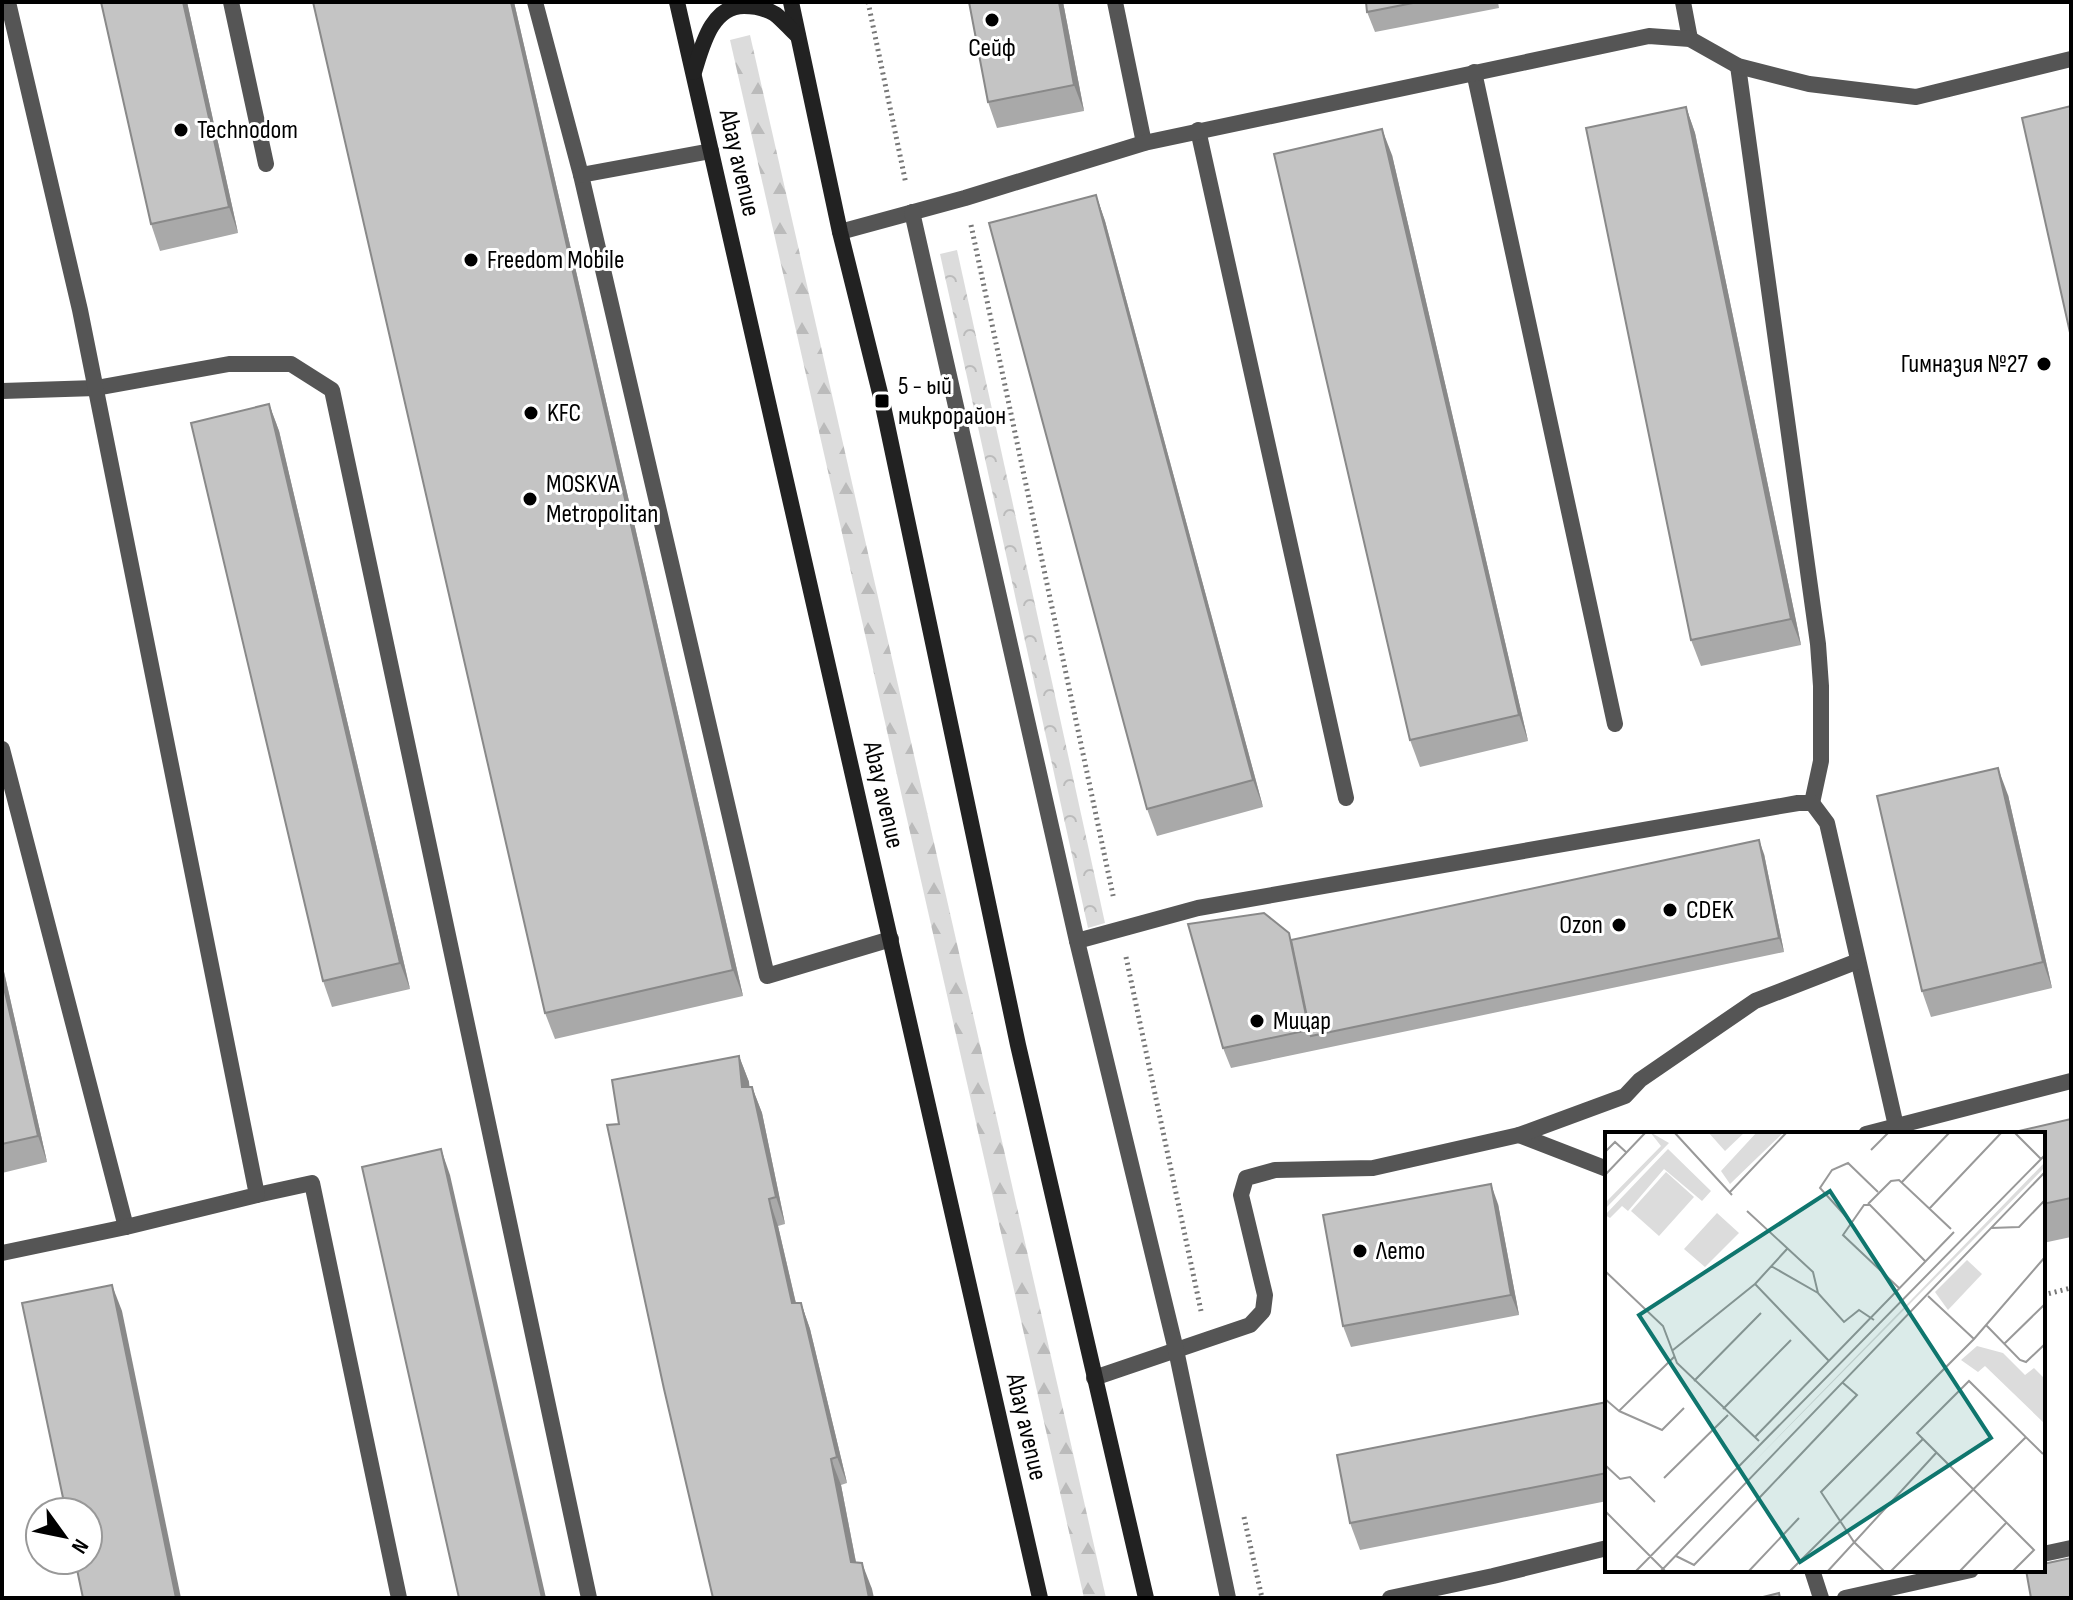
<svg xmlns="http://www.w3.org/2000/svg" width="2073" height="1600" font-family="'Sofia Sans Condensed',sans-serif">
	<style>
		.forest { fill: url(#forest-firs) }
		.park { fill: url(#park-crowns) }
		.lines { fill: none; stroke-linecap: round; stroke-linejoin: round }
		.path { stroke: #777; stroke-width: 5; stroke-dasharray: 2 4; stroke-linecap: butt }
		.service { stroke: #555; stroke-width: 16 }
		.minor { stroke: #555; stroke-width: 16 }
		.secondary { stroke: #222; stroke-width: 16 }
		.wall { fill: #a9a9a9 }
		.shaded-wall { fill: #898989 }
		.building { fill: #c4c4c4; stroke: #898989; stroke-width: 2 }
		.poi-dot { fill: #000; stroke: #fff; stroke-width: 3 }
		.labels { text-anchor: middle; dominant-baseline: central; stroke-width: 6; stroke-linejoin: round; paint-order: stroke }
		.poi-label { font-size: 26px; fill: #000; stroke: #fff; text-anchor: start }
		.street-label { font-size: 26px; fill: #000; stroke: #fff }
		.inset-road { fill: none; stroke: #999; stroke-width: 2 }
		.view { fill: #0f766e; fill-opacity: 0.15; stroke: #0f766e; stroke-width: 4 }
		.inset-edge { fill: none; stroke: #000; stroke-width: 4 }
	</style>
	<defs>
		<pattern id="forest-firs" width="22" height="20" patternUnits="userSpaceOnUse" patternTransform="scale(2)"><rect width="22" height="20" fill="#dcdcdc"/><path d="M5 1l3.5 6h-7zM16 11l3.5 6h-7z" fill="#bbb"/></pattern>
		<pattern id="park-crowns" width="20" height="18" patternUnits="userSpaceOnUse" patternTransform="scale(2)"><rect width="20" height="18" fill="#dcdcdc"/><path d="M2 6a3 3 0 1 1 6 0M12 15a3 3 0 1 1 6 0" fill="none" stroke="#bbb"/></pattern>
	</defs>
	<rect width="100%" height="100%" fill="#fff"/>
	<path class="forest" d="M750 35 1106 1598H1084L730 40Z"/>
	<path class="park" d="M957 250 1105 923 1088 928 940 254Z"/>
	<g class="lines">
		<g class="path">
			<path d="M868 2 906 184"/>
			<path d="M971 225 1114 900"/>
			<path d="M1126 957 1201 1311"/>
			<path d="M2043 1295 2071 1288"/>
			<path d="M1244 1517 1262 1598"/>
		</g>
		<g class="service">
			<path d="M231 2 266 164"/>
			<path d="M535 2 581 175 767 976 891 939"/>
			<path d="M1115 2 1144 143"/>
			<path d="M1683 2 1690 39"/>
			<path d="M1738 66 1818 644 1821 686V761L1812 803"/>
			<path d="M1474 72 1615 724"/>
			<path d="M1198 130 1346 798"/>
			<path d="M581 175 711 151"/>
			<path d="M840 232 965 198 1144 143 1649 36 1690 39 1738 66 1809 84 1916 97 2071 59"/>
			<path d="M2 391 96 388 229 364H291L332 390 589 1598"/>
			<path d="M2 749 126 1227"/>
			<path d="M1077 941 1198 908 1798 803H1812L1827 823 1896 1126"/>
			<path d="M1866 1134 2071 1081"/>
			<path d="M1519 1135 1607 1169"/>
			<path d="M257 1195 312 1183 399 1598"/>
			<path d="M2 1253 126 1227 257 1195 80 310 8 2"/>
			<path d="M1094 1378 1250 1325 1263 1311 1265 1295 1241 1195 1246 1178 1275 1170 1373 1168 1519 1135 1625 1096 1640 1080 1755 1001 1858 961"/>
			<path d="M2043 1554 2071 1548"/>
			<path d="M1812 1570 1821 1598"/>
			<path d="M1390 1598 1493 1576 1607 1548"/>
			<path d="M1845 1598 1971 1570"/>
		</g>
		<path class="minor" d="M912 212 1077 941 1176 1350 1228 1598"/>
		<g class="secondary">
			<path d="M677 2 1040 1598"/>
			<path d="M791 2 840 232 882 401 1018 1045 1146 1598"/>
			<path d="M694 72C702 47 711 6 744 6 755 6 765 8 775 14 783 20 790 29 798 36"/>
		</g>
	</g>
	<g class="wall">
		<path d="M101 2H187L238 233 160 251 151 224Z"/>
		<path d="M514 2 743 996 555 1039 545 1013Z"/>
		<path d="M969 2H1063L1084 111 997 128 988 102Z"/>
		<path d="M1366 2H1498L1499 8 1375 32 1367 12Z"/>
		<path d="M1686 107 1695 133 1801 645 1701 666 1691 640Z"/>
		<path d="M1392 155 1528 741 1420 767 1410 740Z"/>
		<path d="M1096 195 1105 221 1263 807 1157 836 1147 809Z"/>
		<path d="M269 404 279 431 410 989 332 1007 323 981Z"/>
		<path d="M2008 795 2052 988 1931 1017 1922 991Z"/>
		<path d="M1764 854 1784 952 1231 1068 1223 1048 1289 933 1291 940Z"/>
		<path d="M2 963 47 1162 2 1173Z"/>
		<path d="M739 1056 749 1082V1087H752L762 1113 785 1224 778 1226 796 1303H801L810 1329 847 1483 841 1485 856 1562 872 1589 664 1389 619 1124Z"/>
		<path d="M2071 1119V1237L2043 1243V1134Z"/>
		<path d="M1498 1204 1519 1315 1351 1347 1343 1326Z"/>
		<path d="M1607 1402V1501L1360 1550 1350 1523Z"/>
	</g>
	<g class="shaded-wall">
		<path d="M183 2H187L238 233 229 207Z"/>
		<path d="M511 2H514L743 996 733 970Z"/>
		<path d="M1059 2H1063L1084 111 1074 85Z"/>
		<path d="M1686 107 1695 133 1801 645 1791 619Z"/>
		<path d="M1382 129 1392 155 1528 741 1519 715Z"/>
		<path d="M1096 195 1105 221 1263 807 1253 780Z"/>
		<path d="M269 404 279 431 410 989 400 963Z"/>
		<path d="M1998 768 2008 795 2052 988 2043 962Z"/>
		<path d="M1759 840 1764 854 1784 952 1779 938Z"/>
		<path d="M2 963 47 1162 38 1136 2 979Z"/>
		<path d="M739 1056 749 1082 752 1113 742 1087Z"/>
		<path d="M752 1087 762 1113 785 1224 776 1197Z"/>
		<path d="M441 1149 450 1175 546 1598H542Z"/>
		<path d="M1491 1184 1498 1204 1519 1315 1511 1295Z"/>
		<path d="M769 1199 778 1226 802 1330 792 1303Z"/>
		<path d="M112 1285 122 1311 181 1598H176Z"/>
		<path d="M801 1303 810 1329 847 1483 837 1457Z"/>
		<path d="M831 1459 841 1485 861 1589 851 1562Z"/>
		<path d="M862 1563 872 1589 874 1598H869Z"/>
	</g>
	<g class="building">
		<path d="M101 2H183L229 207 151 224Z"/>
		<path d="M313 2H511L733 970 545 1013Z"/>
		<path d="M969 2H1059L1074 85 988 102Z"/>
		<path d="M1366 2H1418L1367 12Z"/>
		<path d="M2071 106V337L2022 118Z"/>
		<path d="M1686 107 1791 619 1691 640 1586 128Z"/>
		<path d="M1382 129 1519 715 1410 740 1274 154Z"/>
		<path d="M1096 195 1253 780 1147 809 989 223Z"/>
		<path d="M269 404 400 963 323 981 191 423Z"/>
		<path d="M1998 768 2043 962 1922 991 1877 796Z"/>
		<path d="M1759 840 1779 938 1311 1036 1291 940Z"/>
		<path d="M1264 913 1289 933 1309 1030 1223 1048 1188 924Z"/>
		<path d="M2 979 38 1136 2 1144Z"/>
		<path d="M739 1056 742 1087H752L776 1197 769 1199 792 1303H801L837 1457 831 1459 851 1562 862 1563 869 1598H713L664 1389 607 1125 619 1124 612 1080Z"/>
		<path d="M2071 1119V1198L2043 1204V1134H2006Z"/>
		<path d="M441 1149 542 1598H459L362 1167Z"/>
		<path d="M1491 1184 1511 1295 1343 1326 1323 1215Z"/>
		<path d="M112 1285 176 1598H83L75 1560H88V1512H66L22 1303Z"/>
		<path d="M1607 1402V1473L1350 1523 1337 1455Z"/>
		<path d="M2071 1558V1598H2031L2026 1570H2043V1564Z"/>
		<path d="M1779 1593 1780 1598H1759Z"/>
	</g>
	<g class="poi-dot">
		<circle cx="992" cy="20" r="8"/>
		<circle cx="181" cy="130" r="8"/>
		<circle cx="471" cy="260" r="8"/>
		<circle cx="2044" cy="364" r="8"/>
		<rect x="874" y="393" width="16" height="16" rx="4"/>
		<circle cx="531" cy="413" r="8"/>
		<circle cx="530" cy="499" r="8"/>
		<circle cx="1670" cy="910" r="8"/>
		<circle cx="1619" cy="925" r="8"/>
		<circle cx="1257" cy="1021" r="8"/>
		<circle cx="1360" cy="1251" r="8"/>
	</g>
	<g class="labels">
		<g class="poi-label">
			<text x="992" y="48" text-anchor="middle">Сейф</text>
			<text x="197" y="130">Technodom</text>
			<text x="487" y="260">Freedom Mobile</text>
			<text x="2028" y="364" text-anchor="end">Гимназия №27</text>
			<text x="898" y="386">5 - ый<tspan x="898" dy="30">микрорайон</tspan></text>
			<text x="547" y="413">KFC</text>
			<text x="546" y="484">MOSKVA<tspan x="546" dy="30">Metropolitan</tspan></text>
			<text x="1686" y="910">CDEK</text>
			<text x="1603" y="925" text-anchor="end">Ozon</text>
			<text x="1273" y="1021">Мицар</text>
			<text x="1376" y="1251">Лето</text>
		</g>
		<g class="street-label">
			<text transform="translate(739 163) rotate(77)">Abay avenue</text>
			<text transform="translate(883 795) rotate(77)">Abay avenue</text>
			<text transform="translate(1026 1427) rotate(77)">Abay avenue</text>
		</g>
	</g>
	<g transform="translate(1605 1132)">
		<rect width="440" height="440" fill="#fff"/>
		<path d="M362 128 377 142 343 178 330 160Z" fill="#dcdcdc"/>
		<path d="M45 0 64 11 0 77V71L56 14ZM440 30V35L141 338ZM372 214 398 221 420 243 429 236 440 247V292L380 234 373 240 356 228Z" fill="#dcdcdc"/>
		<path d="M152 0H179L125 52 116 39ZM63 17 106 59 97 69 59 37 23 79 17 74 5 86 0 83ZM112 81 134 101 100 135 79 117Z" fill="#dcdcdc"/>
		<path d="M103 0H140L120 19ZM61 40 89 65 54 104 26 79Z" fill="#dcdcdc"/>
		<path class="inset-road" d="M69 0 127 63M409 0 436 27M266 18 284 0M0 20 10 10 22 21M0 43 41 0M297 50 345 0M125 60 182 0M263 72 286 49 294 48 346 97M324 77 397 0M142 79 208 140 213 161M245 89 215 56 227 38 243 31 273 60M386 96 414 95 440 68M182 117 150 152 224 229M166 134 213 161 239 190 254 178 269 188M0 139 58 194 72 231 154 309M294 156 238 103 259 73H265L321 130M323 164 369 207M381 193 415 228 421 230 440 212M399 212 440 172M68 218 150 152M89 249 156 181M0 267 14 279 69 225M118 277 186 208M14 279 57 298 79 276M150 305 349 100M318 307 312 301 364 249 438 322M0 333 15 347 25 345 50 370M59 346 123 283M0 379 61 440M71 424 89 433 158 362 252 263 238 251M30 440 440 23M55 440 440 40M143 440 194 386M184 440 318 307 429 418 407 440M222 440 332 320M280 440 249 410 216 360 369 207 440 125M285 440 421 305M354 440 402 390"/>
		<path class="view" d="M225 59 386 306 195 430 34 183Z"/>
		<rect width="440" height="440" class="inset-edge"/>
	</g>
	<rect width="2073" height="1600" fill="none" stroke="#000000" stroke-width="8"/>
	<g transform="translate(64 1536) rotate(123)"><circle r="38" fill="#ffffff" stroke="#999999" stroke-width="2"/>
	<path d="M0-6L14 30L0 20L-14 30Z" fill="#000000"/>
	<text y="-12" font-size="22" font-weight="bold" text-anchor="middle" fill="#000000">N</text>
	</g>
</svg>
